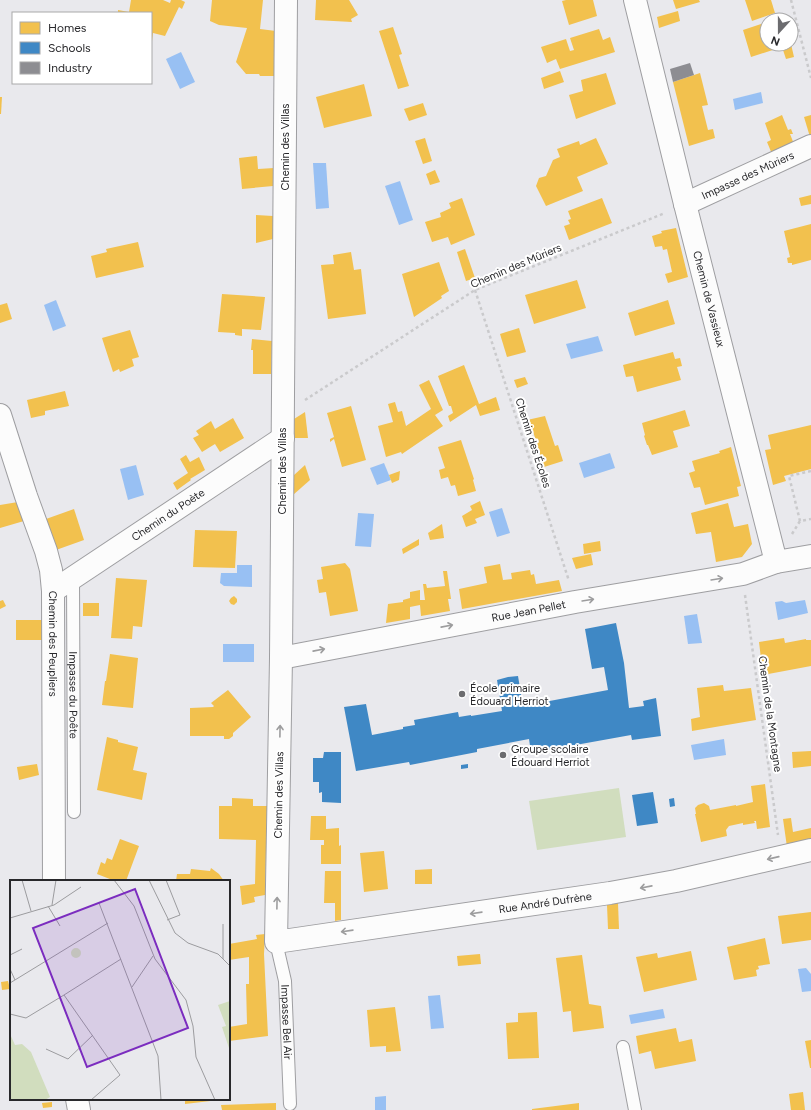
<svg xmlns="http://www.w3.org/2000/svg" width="811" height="1110" font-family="Figtree,sans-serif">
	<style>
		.green { fill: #d1ddbe }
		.water { fill: #98c0f3 }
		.homes { fill: #f2c14e }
		.schools { fill: #3f88c5 }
		.industry { fill: #8d8d92 }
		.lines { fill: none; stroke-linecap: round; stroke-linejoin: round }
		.service-casing { stroke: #9e9ea1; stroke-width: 14 }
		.minor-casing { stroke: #9e9ea1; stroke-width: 24 }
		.path { stroke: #cacacc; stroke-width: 2.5; stroke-dasharray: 3 3; stroke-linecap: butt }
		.service { stroke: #fcfcfc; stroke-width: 12 }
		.minor { stroke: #fcfcfc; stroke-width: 22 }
		.oneway { stroke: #9d9d9e }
		.poi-dot { fill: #6c6c6f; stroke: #fff; stroke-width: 1.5 }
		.labels { text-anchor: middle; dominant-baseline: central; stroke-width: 4; stroke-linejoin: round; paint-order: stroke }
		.street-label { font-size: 11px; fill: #28282b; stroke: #fff }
		.poi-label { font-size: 11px; fill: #28282b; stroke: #fff; text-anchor: start }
		.inset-road { fill: none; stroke: #9c9c9f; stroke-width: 1 }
		.view { fill: #7b2cbf; fill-opacity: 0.15; stroke: #7b2cbf; stroke-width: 2 }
		.inset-edge { fill: none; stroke: #28282b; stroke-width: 2 }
	</style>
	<rect width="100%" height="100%" fill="#e9e9ed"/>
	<path class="green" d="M619 788 626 837 537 850 529 801Z"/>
	<g class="water">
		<path d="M181 52 195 82 180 89 166 59Z"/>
		<path d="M761 92 763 103 735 110 733 99Z"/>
		<path d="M313 163H326L329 208 316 209Z"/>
		<path d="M400 181 413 220 399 225 385 186Z"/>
		<path d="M56 300 66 326 53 331 44 305Z"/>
		<path d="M598 336 603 351 571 359 566 344Z"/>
		<path d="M610 453 615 468 584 478 579 463Z"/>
		<path d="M384 463 391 480 377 485 370 468Z"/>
		<path d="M136 465 144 495 128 500 120 469Z"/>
		<path d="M502 508 510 533 497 537 489 512Z"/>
		<path d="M358 513 374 514 371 547 355 546Z"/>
		<path d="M237 565H252V587L224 586 220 583 221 573H237Z"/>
		<path d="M805 600 808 613 778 620 775 602 782 601 786 603Z"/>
		<path d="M697 614 702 643 688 644 684 616Z"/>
		<rect x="223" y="644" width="31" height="18"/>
		<path d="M724 739 726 755 694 760 691 745Z"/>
		<path d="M806 968 811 974V991L802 992 798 969Z"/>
		<path d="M440 995 444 1028 431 1029 428 996Z"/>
		<path d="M663 1009 665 1018 631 1024 629 1015Z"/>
		<path d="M386 1096V1110H375V1097Z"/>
	</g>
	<g class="homes">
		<path d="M131 0H163L170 3 171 0H181L185 2 182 9 179 7 165 36 153 33 152 41 151 13H118V10L129 12Z"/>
		<path d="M212 0H263L260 29 276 31 275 76H260L259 74H246L236 62 247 28 219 25 210 21Z"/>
		<path d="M316 0H349L358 15 351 19 352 22 315 20Z"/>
		<path d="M566 0H593L597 16 569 25 562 1Z"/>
		<path d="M673 0H699L700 2 676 9Z"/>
		<path d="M745 0H771L775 13 752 21Z"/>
		<path d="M678 11 680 21 659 28 657 17Z"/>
		<path d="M767 22V44H777L779 48 751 57 743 30Z"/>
		<path d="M393 27 402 54 399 55 409 86 398 89 379 31Z"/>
		<path d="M599 29 603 40 610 37 615 52 560 69 556 59 547 63 541 47 566 39 570 51 574 50 570 38Z"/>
		<path d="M791 44 794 57 786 59 782 47Z"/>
		<path d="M560 71 564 82 544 89 541 78Z"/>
		<path d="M606 73 616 104 576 119 569 95 583 91 581 80Z"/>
		<path d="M700 73 708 105 702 106 708 130 713 129 715 138 689 146 673 82Z"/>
		<path d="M364 84 372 116 324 128 316 97Z"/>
		<path d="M0 97H2L1 114H0Z"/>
		<path d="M423 103 427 115 409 121 404 109Z"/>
		<path d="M782 115 788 130 791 129 793 134H790L794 144 772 154 767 142 771 140 765 123Z"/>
		<path d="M811 115V137H810L804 117Z"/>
		<path d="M425 138 432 161 423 164 415 141Z"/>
		<path d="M596 138 608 164 577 177 583 191 546 206 536 186 539 178 546 176 553 160 560 157 557 149 579 141 580 145Z"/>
		<path d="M257 156 258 169 274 168 273 186 242 189 239 158Z"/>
		<path d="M435 170 440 182 430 185 426 174Z"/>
		<path d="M811 195V204L801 206 799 198Z"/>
		<path d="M462 198 475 235 451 245 448 237 432 242 425 222 441 217 440 213 451 208 449 203Z"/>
		<path d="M602 198 612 223 569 240 564 226 570 224 568 220 571 219 568 211Z"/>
		<path d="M256 215 273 216V239L256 243Z"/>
		<path d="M811 224V260L792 265V263H788L787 258 790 257 784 231Z"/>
		<path d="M676 228 688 277 668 283 665 274 672 272 667 249 663 250 662 246 655 247 652 236 662 233 661 231Z"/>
		<path d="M138 242 144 267 96 278 91 256 107 252 106 249Z"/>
		<path d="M465 249 475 278 466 281 457 252Z"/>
		<path d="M351 252 354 270 361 269 366 314 328 319 321 265 334 264 333 255Z"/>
		<path d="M439 262 449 291 441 296 442 298 414 317 402 274Z"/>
		<path d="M577 280 586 308 534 324 525 295Z"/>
		<path d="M222 294 265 297 261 330 242 329V336L235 335V333L218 332Z"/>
		<path d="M668 300 675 324 635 336 628 313Z"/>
		<path d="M7 303 12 319 0 323V305Z"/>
		<path d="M519 328 526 352 507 357 500 334Z"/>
		<path d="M130 330 139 357 132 359 134 366 120 372 119 369 113 372 102 338Z"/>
		<path d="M252 339 272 341 271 374H253V350H251Z"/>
		<path d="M673 352 675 359 680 358 682 366 677 367 681 380 637 392 633 376 626 377 623 365Z"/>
		<path d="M464 365 479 404 496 397 500 410 480 416 476 405 450 422 448 416 453 413 451 406H449L438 376Z"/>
		<path d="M525 377 528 384 517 388 514 380Z"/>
		<path d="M429 380 443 410 435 415 443 426 402 454 401 452 386 457 378 426 393 422 388 404 395 402 398 412 402 411 406 426 431 409 419 385Z"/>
		<path d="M65 391 69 406 45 411V415L31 418 27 400Z"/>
		<path d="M351 406 366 460 342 467 334 439 330 442V439L334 437 327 413Z"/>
		<path d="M685 410 690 426 673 431 678 447 652 455 648 445H647L644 436 645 435 642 423Z"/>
		<path d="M305 412 308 438H294V419Z"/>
		<path d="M545 416 555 446 558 445 563 461 544 467 532 428H530L527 420Z"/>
		<path d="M233 418 244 438 220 452 215 444 202 452 193 438 199 435 196 431 211 421 215 429Z"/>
		<path d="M811 425V469L784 476 786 481 773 485 765 450 771 449 768 435Z"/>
		<path d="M461 440 474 479 473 480 476 491 458 496 455 485 451 486 448 477 441 479 439 470 445 468 438 447Z"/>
		<path d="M731 447 741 486 737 487 739 496 705 505 700 487 694 488 689 473 695 471 692 461 720 453 719 451Z"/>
		<path d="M186 455 190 462 199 457 205 470 190 479 191 480 177 490 173 483 188 473 180 459Z"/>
		<path d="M305 465 310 480 293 495V476Z"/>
		<path d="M400 471 399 480 392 483 389 475Z"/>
		<path d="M480 501 485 515 475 519 477 523 466 527 462 516 472 510 470 506Z"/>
		<path d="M18 502 24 521 0 528V505Z"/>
		<path d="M728 503 734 527 748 524 752 544 742 557 716 562 711 532 696 534 691 513Z"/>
		<path d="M74 509 84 540 56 550 46 519Z"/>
		<path d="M442 524 444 538 430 540 428 533Z"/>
		<path d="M195 530 237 531 235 568 193 567Z"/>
		<path d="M419 539V545L403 554 402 549Z"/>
		<path d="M600 541 601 551 584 554 583 544Z"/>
		<path d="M591 554 593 565 576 569 572 558Z"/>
		<path d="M345 563 350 569 358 611 330 616 326 592 319 593 317 580 323 579 321 567Z"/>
		<path d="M500 564 503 580 512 579 511 573 530 570 531 575 534 574 536 584 559 580 562 591 462 609 459 589 487 583 484 567Z"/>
		<path d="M443 571H447L451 599H448L450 611 421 616 420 605 410 607V619L386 623 388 604 403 602V600L410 598V592L420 590V600H425L423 584H426L427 588 445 586Z"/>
		<path d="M116 578 147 580 142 627 133 626 132 639 111 638Z"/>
		<path d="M234 596 237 599V602L234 605 231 604 229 601 231 598Z"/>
		<path d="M3 600 6 606 0 609V601Z"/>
		<rect x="83" y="603" width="16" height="13"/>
		<rect x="16" y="620" width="27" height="20"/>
		<path d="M784 638 785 643 806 639V640H811V666L763 675 759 642Z"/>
		<path d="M110 654 138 658 133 708 102 705 105 681H106Z"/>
		<path d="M723 685 724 691 751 688 756 720 692 731 691 719 700 717 697 688Z"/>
		<path d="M228 690 251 717 233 733V736L229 739H224V736H190V708L213 707 214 706 211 703Z"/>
		<path d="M107 737 118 740V742L138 747 133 770 147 773 142 800 97 790Z"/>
		<path d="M811 751V766L793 768 792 752Z"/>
		<path d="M37 764 39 775 19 780 17 767Z"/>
		<path d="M765 784 770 827 757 829 756 821H754L755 823 743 825V823L729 826 726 830 727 836 701 842 695 814H696L695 808 698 805 704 803 709 806 710 810 736 805V806L753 802 751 786Z"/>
		<path d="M232 798 253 799V806H267L265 895 254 897 255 902 242 905 240 886 255 884 256 840 219 839V806H232Z"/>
		<path d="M311 816H326V829L339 828V846L341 845V864H321V845H324V840H310Z"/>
		<path d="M791 818 793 832 811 828V841L787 847 783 819Z"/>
		<path d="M120 839 139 846 126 881H115L97 874 101 862 105 864 107 858 112 860Z"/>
		<path d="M384 851 388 889 364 892 360 853Z"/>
		<path d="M211 868 219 874 224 881H176L177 874H190L191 869 210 871Z"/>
		<path d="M432 869V884H415V870Z"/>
		<path d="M325 871H341V920L335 921V903H324Z"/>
		<path d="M618 903 619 929H608L607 905Z"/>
		<path d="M811 912V940L782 944 778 916Z"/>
		<path d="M265 934 264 954 268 1036 229 1041V1027L247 1024 246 984H249V957L229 960V944L257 939 256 935Z"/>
		<path d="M765 938 770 964 758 966 759 969 756 970 757 976 734 980 727 947Z"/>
		<path d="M691 951 697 980 644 992 636 957 657 953 658 958Z"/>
		<path d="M480 954 481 964 458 966 457 956Z"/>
		<path d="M582 955 589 1004 601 1006 604 1028 573 1032 571 1011 563 1012 556 958Z"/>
		<path d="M8 981 10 989 2 990 1 982Z"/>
		<path d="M395 1007 401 1051 386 1052V1046L370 1047 367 1010Z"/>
		<path d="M537 1012 539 1058 508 1059 506 1023 518 1022V1013Z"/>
		<path d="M676 1028 679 1042 692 1039 696 1061 655 1069 651 1051 639 1054 636 1036Z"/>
		<path d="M811 1040V1068H810L805 1041Z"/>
		<path d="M803 1092 805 1110H791L789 1094Z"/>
		<path d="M185 1099H219V1100L185 1104Z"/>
		<path d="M52 1102V1107L43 1108 42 1103Z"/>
		<path d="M276 1103V1110H222L221 1105Z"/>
		<path d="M579 1103V1110H532V1109Z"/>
	</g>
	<g class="schools">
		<path d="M616 623 624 663 629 708 644 706 643 701 656 698 661 736 632 740 631 735 531 753 529 739 477 749V752L410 765 409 762 356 771 344 707 366 704 372 735 403 729V727L415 725 414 720 458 712 459 717 471 715V716L502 711 497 680 508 677 518 676 523 706 608 690 604 667 592 669 585 629Z"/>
		<path d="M324 752H341V803L322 802V792L319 793V782H313V758H323Z"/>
		<path d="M468 764V768L461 769V765Z"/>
		<path d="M653 792 658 823 637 826 632 795Z"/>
		<path d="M674 798 675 806 670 807 669 799Z"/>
	</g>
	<path class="industry" d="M690 63 694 75 673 82 670 69Z"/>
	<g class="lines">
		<g class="service-casing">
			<g id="service">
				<path id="s1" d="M73 578 74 812"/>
				<path id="s2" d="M276 942 285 981 290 1104"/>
				<path d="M623 1047 635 1110"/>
			</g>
		</g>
		<g class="minor-casing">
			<g id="minor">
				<path id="s3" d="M286 0 281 658 276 942 610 893 676 881 811 850"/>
				<path id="s4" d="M635 0 685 204 776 562 811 556"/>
				<path id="s5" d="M685 204 811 146"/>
				<path id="s6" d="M0 415 26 496 46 551 51 570 53 591 54 881"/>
				<path id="s7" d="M53 591 283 438"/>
				<path id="s8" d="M281 658 575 602 743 574 776 562"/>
				<path d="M77 1099 79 1110"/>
			</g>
		</g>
		<g class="path">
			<path d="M791 0 811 78"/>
			<path d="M475 290 569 581"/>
			<path d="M305 400 475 290 665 213"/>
			<path d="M811 471 789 476 800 521 811 519"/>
			<path d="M792 534 800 521"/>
			<path d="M745 595 778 835"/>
		</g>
		<use href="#service" class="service"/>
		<use href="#minor" class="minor"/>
	</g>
	<defs><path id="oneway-shaft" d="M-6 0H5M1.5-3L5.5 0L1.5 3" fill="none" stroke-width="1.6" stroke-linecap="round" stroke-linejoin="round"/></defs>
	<g class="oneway">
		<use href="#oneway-shaft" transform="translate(717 579) rotate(-9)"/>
		<use href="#oneway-shaft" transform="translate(588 600) rotate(-9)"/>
		<use href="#oneway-shaft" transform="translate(447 626) rotate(-11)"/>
		<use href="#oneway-shaft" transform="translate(319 650) rotate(-11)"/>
		<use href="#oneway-shaft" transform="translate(280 731) rotate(-89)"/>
		<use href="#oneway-shaft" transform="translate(773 858) rotate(167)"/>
		<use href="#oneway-shaft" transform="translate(646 887) rotate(169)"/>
		<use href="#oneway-shaft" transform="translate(277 903) rotate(-89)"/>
		<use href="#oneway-shaft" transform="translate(476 913) rotate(172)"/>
		<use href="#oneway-shaft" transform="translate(347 931) rotate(172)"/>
	</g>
	<g class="poi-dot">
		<circle cx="462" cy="694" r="4"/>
		<circle cx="503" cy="755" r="4"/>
	</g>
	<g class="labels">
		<g class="street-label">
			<text transform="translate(285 147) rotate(-90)">Chemin des Villas</text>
			<text stroke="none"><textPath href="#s5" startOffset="69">Impasse des Mûriers</textPath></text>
			<text transform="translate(516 266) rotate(-23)">Chemin des Mûriers</text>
			<text stroke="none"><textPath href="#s4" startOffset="308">Chemin de Vassieux</textPath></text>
			<text transform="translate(533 443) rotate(72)">Chemin des Écoles</text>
			<text transform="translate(282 471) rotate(-90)">Chemin des Villas</text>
			<text stroke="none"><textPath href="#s7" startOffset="138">Chemin du Poète</textPath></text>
			<text stroke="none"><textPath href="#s8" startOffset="252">Rue Jean Pellet</textPath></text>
			<text stroke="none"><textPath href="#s6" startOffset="237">Chemin des Peupliers</textPath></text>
			<text stroke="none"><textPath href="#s1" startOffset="117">Impasse du Poête</textPath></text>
			<text transform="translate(770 714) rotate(82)">Chemin de la Montagne</text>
			<text transform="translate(279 795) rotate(-89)">Chemin des Villas</text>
			<text stroke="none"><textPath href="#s3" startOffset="1214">Rue André Dufrène</textPath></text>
			<text stroke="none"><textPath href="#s2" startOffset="81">Impasse Bel Air</textPath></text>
		</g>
		<g class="poi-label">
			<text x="470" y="688">École primaire<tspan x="470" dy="13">Édouard Herriot</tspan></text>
			<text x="511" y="749">Groupe scolaire<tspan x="511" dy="13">Édouard Herriot</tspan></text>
		</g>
	</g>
	<g transform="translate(10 880)">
		<rect width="220" height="220" fill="#e9e9ed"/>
		<path d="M61 73a5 5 0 1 1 10 0a5 5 0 1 1-10 0ZM220 121V171L212 147 216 146 208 125ZM0 154 5 165 12 164 21 172 40 217 35 220H0Z" fill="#d1ddbe"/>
		<path class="inset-road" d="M12 0 21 31M104 0 124 26 145 79 176 120 183 146 186 177 205 220M139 0 165 53 178 63 208 74 220 86M156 0 170 35 157 40M89 23 148 176 151 220M42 25 46 0M38 26 50 46M0 38 44 25 71 7M213 44V79M0 75 12 69M0 89 5 100M0 103 98 43M122 107 143 76M54 115 111 79M0 134 16 138 54 115 110 195 81 220M36 169 58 179 83 155"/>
		<path class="view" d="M125 9 178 148 77 187 23 48Z"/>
		<rect width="220" height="220" class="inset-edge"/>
	</g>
	<rect x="12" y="12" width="140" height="72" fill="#ffffff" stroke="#a9a9aa"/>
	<rect x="20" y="22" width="20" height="12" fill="#f2c14e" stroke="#a9a9aa"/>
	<text x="48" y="32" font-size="12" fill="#28282b">Homes</text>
	<rect x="20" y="42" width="20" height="12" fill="#3f88c5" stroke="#a9a9aa"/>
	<text x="48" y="52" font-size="12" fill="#28282b">Schools</text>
	<rect x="20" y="62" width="20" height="12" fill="#8d8d92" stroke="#a9a9aa"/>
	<text x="48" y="72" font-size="12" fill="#28282b">Industry</text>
	<g transform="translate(779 32) rotate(201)"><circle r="19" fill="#ffffff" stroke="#a9a9aa"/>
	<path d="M0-3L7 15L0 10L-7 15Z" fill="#6c6c6f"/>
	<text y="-6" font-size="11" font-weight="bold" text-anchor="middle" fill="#28282b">N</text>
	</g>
</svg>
